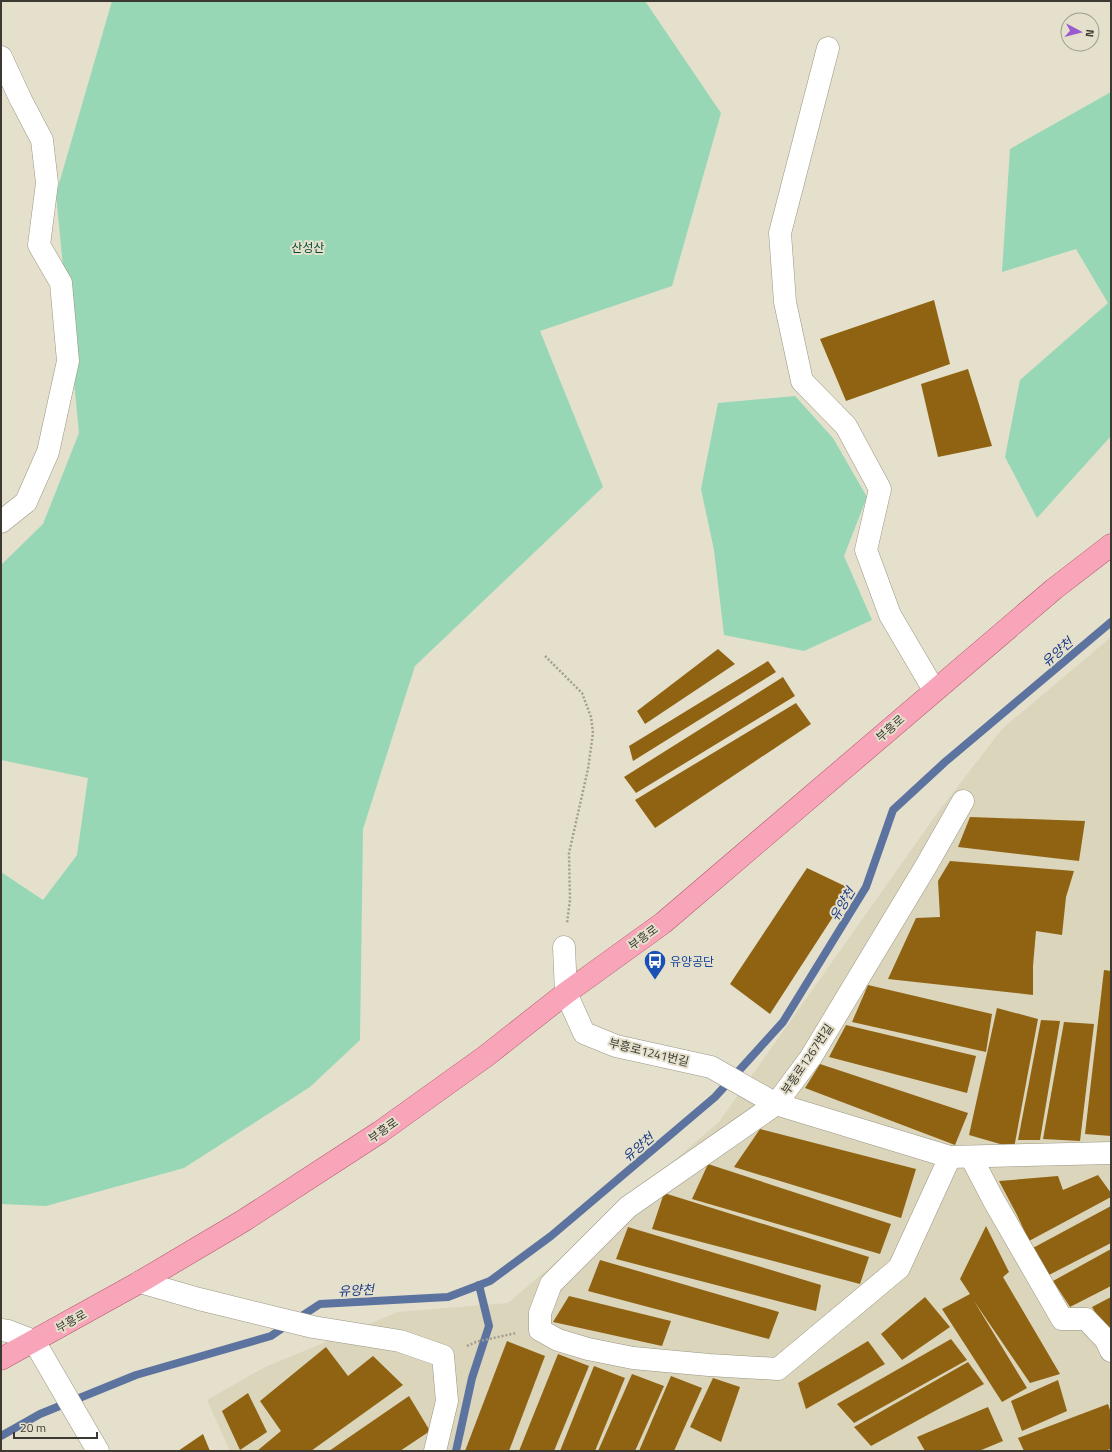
<svg xmlns="http://www.w3.org/2000/svg" width="1112" height="1452" font-family="'Titillium Web','Noto Sans KR',sans-serif">
	<style>
		.built { fill: #dbd5bb }
		.green { fill: #97d7b6 }
		.lines { fill: none; stroke-linecap: round; stroke-linejoin: round }
		.stream { stroke: #5d739f; stroke-width: 8 }
		.building { fill: #8f6312 }
		.minor-casing { stroke: #9a9684; stroke-width: 23 }
		.major-casing { stroke: #b3576b; stroke-width: 23 }
		.path { stroke: #a29f90; stroke-width: 2.5; stroke-dasharray: 2 2; stroke-linecap: butt }
		.minor { stroke: #fff; stroke-width: 22 }
		.major { stroke: #f8a4b9; stroke-width: 22 }
		.labels { text-anchor: middle; dominant-baseline: central; stroke-width: 4; stroke-linejoin: round; paint-order: stroke }
		.park-label { font-size: 12px; fill: #004c31; stroke: #e4e0cc }
		.street-label { font-size: 12px; fill: #3b3932; stroke: #e4e0cc }
		.transit-label { font-size: 12px; fill: #164399; stroke: #e4e0cc; text-anchor: start }
		.water-label { font-size: 13px; font-style: italic; fill: #193986; stroke: #e4e0cc }
	</style>
	<rect width="100%" height="100%" fill="#e4e0cc"/>
	<path class="built" d="M1111 637V1451H230L207 1400 265 1367 398 1312 508 1303 719 1122 938 812 1002 729Z"/>
	<g class="green">
		<path d="M112 1H645L721 113 672 286 540 331 603 487 415 666 363 829 360 1040 310 1087 184 1168 46 1206 1 1204V872L43 900 77 855 88 778 1 760V565L43 524 79 433 56 194Z"/>
		<path d="M1111 92V436L1037 518 1005 457 1020 380 1108 303 1076 249 1002 272 1010 149Z"/>
		<path d="M795 396 833 438 867 497 844 556 872 620 804 651 724 635 714 550 701 489 718 403Z"/>
	</g>
	<g class="lines">
		<g class="stream">
			<path d="M297 1319 320 1304 448 1297 490 1281 551 1236 715 1097 783 1022 866 887 893 810 945 762 1111 622"/>
			<path d="M1 1436 40 1414 136 1375 271 1336 287 1325"/>
			<path d="M456 1451 472 1378 489 1326 479 1285"/>
		</g>
	</g>
	<g class="building">
		<path d="M934 300 950 364 846 401 820 339Z"/>
		<path d="M968 369 992 446 938 457 921 384Z"/>
		<path d="M718 649 735 664 645 724 637 711Z"/>
		<path d="M768 661 776 672 633 761 629 746Z"/>
		<path d="M783 677 795 696 636 793 624 777Z"/>
		<path d="M796 703 811 724 655 828 635 800Z"/>
		<path d="M970 817 1085 821 1079 861 958 847Z"/>
		<path d="M950 861 1074 871 1066 897 1062 935 1036 931 1033 966V995L888 979 916 918 940 917 938 881Z"/>
		<path d="M807 868 851 889 770 1014 730 984Z"/>
		<path d="M1104 970 1111 971V1136L1085 1134Z"/>
		<path d="M868 985 992 1014 986 1052 852 1022Z"/>
		<path d="M997 1008 1038 1019 1014 1148 969 1135Z"/>
		<path d="M1041 1020 1060 1021 1040 1140H1018Z"/>
		<path d="M1064 1022 1094 1024 1080 1141 1043 1139Z"/>
		<path d="M846 1025 976 1056 967 1093 829 1057Z"/>
		<path d="M820 1064 968 1113 955 1145 805 1088Z"/>
		<path d="M760 1129 916 1169 901 1218 734 1167Z"/>
		<path d="M708 1164 891 1224 880 1254 692 1199Z"/>
		<path d="M1098 1175 1111 1193V1197L1029 1241 1017 1215 999 1181 1058 1176 1063 1190Z"/>
		<path d="M664 1193 869 1257 860 1284 652 1229Z"/>
		<path d="M1111 1206V1243L1047 1276 1031 1249Z"/>
		<path d="M986 1226 1009 1272 1003 1277 1060 1374 1030 1383 974 1301 1027 1388 1002 1402 942 1309 970 1294 960 1279Z"/>
		<path d="M628 1227 821 1285 816 1311 616 1259Z"/>
		<path d="M1111 1249V1286L1070 1307 1053 1281Z"/>
		<path d="M600 1260 779 1312 769 1339 588 1291Z"/>
		<path d="M569 1296 671 1321 662 1346 553 1322Z"/>
		<path d="M925 1297 950 1327 902 1360 881 1334Z"/>
		<path d="M1111 1297V1332L1108 1333 1092 1307Z"/>
		<path d="M951 1339 967 1360 854 1423 837 1404Z"/>
		<path d="M507 1341 545 1356 509 1451H465Z"/>
		<path d="M868 1341 885 1364 806 1409 798 1383Z"/>
		<path d="M326 1347 348 1376 373 1356 403 1385 311 1451H257L281 1431 260 1401Z"/>
		<path d="M558 1354 589 1366 554 1451H519Z"/>
		<path d="M968 1362 984 1384 871 1446 854 1427Z"/>
		<path d="M594 1366 625 1378 595 1451H560Z"/>
		<path d="M632 1374 664 1386 635 1451H598Z"/>
		<path d="M671 1376 702 1388 674 1451H639Z"/>
		<path d="M713 1378 740 1387 721 1442 690 1427Z"/>
		<path d="M1058 1380 1067 1411 1022 1431 1011 1401Z"/>
		<path d="M248 1393 267 1432 240 1450 222 1411Z"/>
		<path d="M409 1396 430 1431 400 1451H329Z"/>
		<path d="M1108 1404 1111 1413V1449L1104 1451H1024L1018 1438Z"/>
		<path d="M988 1407 1003 1441 979 1451H925L917 1437Z"/>
		<path d="M203 1434 210 1451H178Z"/>
	</g>
	<g class="lines">
		<g class="minor-casing">
			<g id="minor">
				<path d="M828 48 780 233 785 302 802 381 846 426 880 489 866 550 890 615 934 690"/>
				<path d="M1 57 21 100 42 140 47 183 39 245 61 283 68 361 48 452 26 502 1 522"/>
				<path d="M564 947 566 993 584 1033 616 1046 711 1067 776 1104 950 1157 1111 1153"/>
				<path d="M950 1157 899 1268 778 1369 709 1365 633 1358 588 1349 558 1340 540 1330V1313L551 1284 628 1207 776 1104 811 1057 926 866 963 801"/>
				<path d="M971 1157 994 1201 1062 1319H1086L1106 1340 1111 1351"/>
				<path d="M140 1282 199 1299 313 1327 400 1341 443 1356 447 1401 435 1451"/>
				<path d="M1 1330 8 1331 34 1341 98 1451"/>
			</g>
		</g>
		<g class="major-casing">
			<path id="major" d="M1 1359 140 1282 243 1221 380 1132 486 1056 566 993 663 923 1054 589 1111 545"/>
		</g>
		<g class="path">
			<path d="M545 656 582 693 591 717 593 733 588 769 569 853 570 900 567 923"/>
			<path d="M467 1346 476 1342 516 1333"/>
		</g>
		<use href="#minor" class="minor"/>
		<use href="#major" class="major"/>
	</g>
	<defs>
		<g id="bus-pin" transform="scale(1.15)"><path d="M0 17L-7.5 6A9.5 9.5 0 1 1 7.5 6Z" fill="#1a4fb4" stroke="#e4e0cc"/><path d="M-5-6H5V4H4V6H2V4H-2V6H-4V4H-5ZM-3.5-4V0h7V-4ZM-3.5 1.2v1.5H-2V1.2ZM2 1.2v1.5H3.5V1.2Z" fill="#fff"/></g>
	</defs>
	<g fill-rule="evenodd">
		<use href="#bus-pin" x="655" y="961"/>
	</g>
	<g class="labels">
		<g class="park-label">
			<text x="308" y="247">산성산</text>
		</g>
		<g class="street-label">
			<text transform="translate(890 728) rotate(-41)">부흥로</text>
			<text transform="translate(643 937) rotate(-36)">부흥로</text>
			<text transform="translate(649 1052) rotate(14)">부흥로1241번길</text>
			<text transform="translate(807 1059) rotate(-56)">부흥로1267번길</text>
			<text transform="translate(383 1130) rotate(-35)">부흥로</text>
			<text transform="translate(71 1321) rotate(-29)">부흥로</text>
		</g>
		<g class="transit-label">
			<text x="670" y="961">유양공단</text>
		</g>
		<g class="water-label">
			<text transform="translate(1057 652) rotate(-41)">유양천</text>
			<text transform="translate(842 904) rotate(-59)">유양천</text>
			<text transform="translate(638 1147) rotate(-40)">유양천</text>
			<text transform="translate(356 1290) rotate(-3)">유양천</text>
		</g>
	</g>
	<rect width="1112" height="1452" fill="none" stroke="#3b3932" stroke-width="4"/>
	<g transform="translate(1080 32) rotate(97)"><circle r="19" fill="#e4e0cc" stroke="#a09d8e"/>
	<path d="M0-3L7 15L0 10L-7 15Z" fill="#9a5ad0"/>
	<text y="-6" font-size="11" font-weight="bold" text-anchor="middle" fill="#3b3932">N</text>
	</g>
	<path d="M14 1432v6h83v-6" fill="none" stroke="#3b3932" stroke-width="2"/>
	<text x="20" y="1432" font-size="12" fill="#3b3932" stroke="#e4e0cc" stroke-width="3" paint-order="stroke">20 m</text>
</svg>
